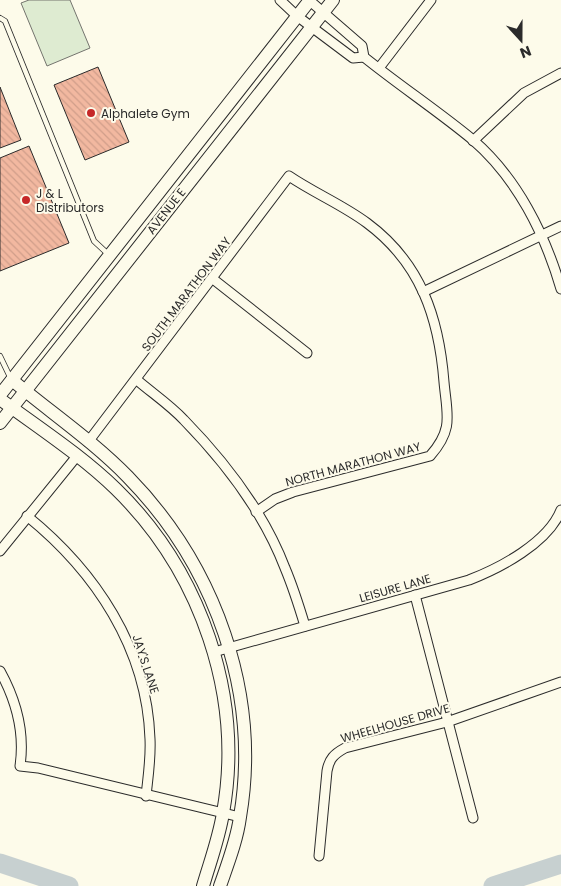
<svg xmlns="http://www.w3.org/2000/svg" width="561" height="886" font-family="Poppins,sans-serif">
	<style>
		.park { fill: #deebd1; stroke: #74746e }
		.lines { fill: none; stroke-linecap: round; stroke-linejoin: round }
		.river { stroke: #c7d0d0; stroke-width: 19 }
		.building { fill: url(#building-back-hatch); stroke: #2b2b2b }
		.lane-casing { stroke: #2b2b2b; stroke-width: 6 }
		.street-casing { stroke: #2b2b2b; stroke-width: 11 }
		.secondary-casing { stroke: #2b2b2b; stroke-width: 14 }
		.lane { stroke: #fdfbea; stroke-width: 4.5 }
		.street { stroke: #fdfbea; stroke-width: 9 }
		.secondary { stroke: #fdfbea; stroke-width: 12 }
		.poi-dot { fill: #c62828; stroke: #fdfbea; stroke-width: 2 }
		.labels { text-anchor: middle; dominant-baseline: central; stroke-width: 4; stroke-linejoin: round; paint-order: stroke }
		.poi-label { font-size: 12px; fill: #2b2b2b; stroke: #fdfbea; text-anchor: start }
		.street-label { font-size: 12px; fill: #2b2b2b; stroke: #fdfbea }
	</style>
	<defs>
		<pattern id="building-back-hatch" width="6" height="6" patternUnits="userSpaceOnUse" patternTransform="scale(1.25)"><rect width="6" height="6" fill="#f2b8a0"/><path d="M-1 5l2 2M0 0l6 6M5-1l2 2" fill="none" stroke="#d09e8a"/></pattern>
	</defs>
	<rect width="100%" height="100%" fill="#fdfbea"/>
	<path class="park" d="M29 0H70L90 48 47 66 21 3Z"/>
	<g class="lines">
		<g class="river">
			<path d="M0 863 69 886"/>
			<path d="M493 886 561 864"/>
		</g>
	</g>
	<g class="building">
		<path d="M98 67 129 142 85 160 54 85Z"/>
		<path d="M0 87 21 140 0 148Z"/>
		<path d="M29 146 69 243 0 271V158Z"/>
	</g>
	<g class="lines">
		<g class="lane-casing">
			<g id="lane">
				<path d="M0 18 5 21 94 241 108 254"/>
				<path d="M0 356 11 379"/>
			</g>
		</g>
		<g class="street-casing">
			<g id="street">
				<path d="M280 0 297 16 353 58 364 57"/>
				<path d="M309 0 362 46 364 57C400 86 438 111 473 140 517 178 545 234 561 289"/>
				<path d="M379 68 431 0"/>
				<path d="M473 141 524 93 561 73"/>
				<path d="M213 279 307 353"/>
				<path d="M423 292 561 226"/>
				<path d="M137 380C152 393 170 405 184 420 225 462 264 513 285 568 293 587 299 606 305 626"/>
				<path d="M88 442 289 176C314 193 343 205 367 223 421 263 439 318 444 382 447 415 454 429 430 456L293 492 275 499 256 512"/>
				<path d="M27 516C95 571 147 648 150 739 151 758 148 777 146 796"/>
				<path d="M0 551 77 456"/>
				<path d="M415 595 473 818"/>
				<path d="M214 652 469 580C500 568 548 543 561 510"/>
				<path d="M0 671C16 700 25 732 20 766L38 768 240 817"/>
				<path d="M319 856 327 771C329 759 334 754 345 748L447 722 561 682"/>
			</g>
		</g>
		<g class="secondary-casing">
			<g id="secondary">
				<path d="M12 380C50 412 93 441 128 477 215 566 261 693 240 817 237 840 228 863 220 886"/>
				<path d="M0 395 310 0"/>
				<path d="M0 399C39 428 81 455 116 489 201 572 244 696 223 813 219 838 210 862 203 886"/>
				<path d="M0 423 333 0"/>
			</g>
		</g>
		<use href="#lane" class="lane"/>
		<use href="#street" class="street"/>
		<use href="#secondary" class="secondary"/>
	</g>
	<g class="poi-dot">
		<circle cx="91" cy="113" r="5"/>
		<circle cx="26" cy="200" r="5"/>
	</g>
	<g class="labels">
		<g class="poi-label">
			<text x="101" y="113">Alphalete Gym</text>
			<text x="36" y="193">J &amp; L<tspan x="36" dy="14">Distributors</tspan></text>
		</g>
		<g class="street-label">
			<text transform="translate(166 211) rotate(-52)">AVENUE E</text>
			<text transform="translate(186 294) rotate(-53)">SOUTH MARATHON WAY</text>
			<text transform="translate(353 464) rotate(-15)">NORTH MARATHON WAY</text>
			<text transform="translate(395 588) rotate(-16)">LEISURE LANE</text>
			<text transform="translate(146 664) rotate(72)">JAY'S LANE</text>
			<text transform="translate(395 723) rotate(-16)">WHEELHOUSE DRIVE</text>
		</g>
	</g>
	<g transform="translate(521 40) rotate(159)" stroke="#fdfbea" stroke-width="4" paint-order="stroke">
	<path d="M0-4L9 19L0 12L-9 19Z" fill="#2b2b2b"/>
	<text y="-8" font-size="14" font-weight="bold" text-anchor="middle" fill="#2b2b2b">N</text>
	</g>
</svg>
